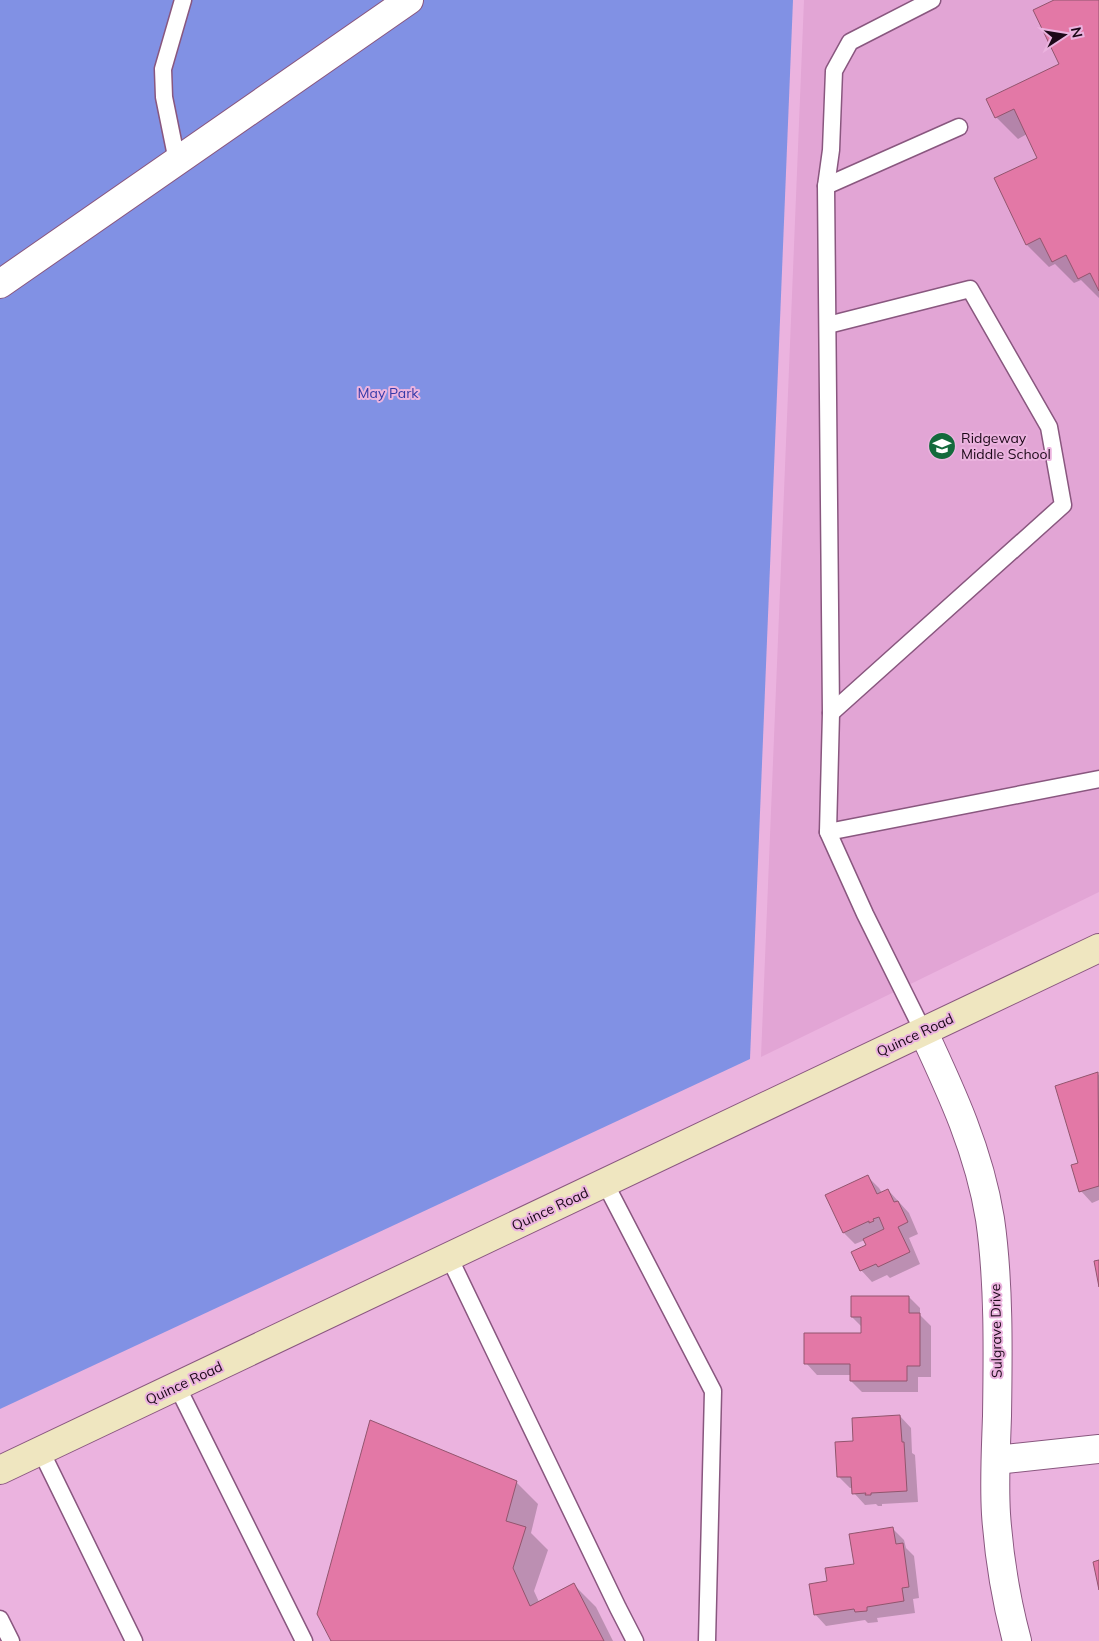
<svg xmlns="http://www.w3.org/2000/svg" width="1099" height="1641" font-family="Mulish,sans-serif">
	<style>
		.built { fill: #e2a5d5 }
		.green { fill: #8191e4 }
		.shadow { fill: #0003 }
		.building { fill: #e378a6; stroke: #92556e }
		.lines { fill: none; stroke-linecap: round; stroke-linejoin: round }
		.service-casing { stroke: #89577f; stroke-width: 19 }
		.minor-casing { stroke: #89577f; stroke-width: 30 }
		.secondary-casing { stroke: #89577f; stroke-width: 30 }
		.service { stroke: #fff; stroke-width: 16 }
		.minor { stroke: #fff; stroke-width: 28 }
		.secondary { stroke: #efe6c0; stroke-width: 28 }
		.labels { text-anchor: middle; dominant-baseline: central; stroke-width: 4; stroke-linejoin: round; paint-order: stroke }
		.park-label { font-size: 14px; fill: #353aa8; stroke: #ebb3df }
		.poi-label { font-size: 14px; fill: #1c0818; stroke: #ebb3df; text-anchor: start }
		.street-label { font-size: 14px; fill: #1c0818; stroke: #ebb3df }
	</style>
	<rect width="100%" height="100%" fill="#ebb3df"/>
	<path class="built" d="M804 0H1099V892L761 1057Z"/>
	<path class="green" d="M0 0H793L750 1059 0 1409Z"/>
	<g class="shadow">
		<path d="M1057 0H1099V298L1081 280 1074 283 1055 264 1049 267 1027 245 996 179 1039 158 1027 134 1018 139 996 117 1061 64Z"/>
		<path d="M1097 1074 1099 1075V1200L1092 1203 1081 1191 1080 1163Z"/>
		<path d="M868 1177 879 1188 882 1193 888 1190 909 1213 918 1234 909 1238 920 1264 890 1278 887 1275 872 1282 861 1270 868 1245 865 1240 855 1244 844 1233 827 1196Z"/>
		<path d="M909 1297 920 1308V1315L931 1326V1377H918V1392H862L851 1381V1375H817L806 1363 862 1334V1327L852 1317Z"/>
		<path d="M900 1416 911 1428 912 1453 915 1455 918 1502 882 1504V1506H878L876 1504 865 1505 854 1493 853 1488H850L839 1477 854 1442Z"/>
		<path d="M516 1482 538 1504 531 1533 548 1550 534 1591 539 1602 574 1585 596 1607 613 1641H333Z"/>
		<path d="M893 1529 904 1540 906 1548 914 1556 919 1598 913 1599 915 1613 877 1618 878 1622 868 1623 865 1620 826 1626 815 1614 829 1582 855 1565Z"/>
	</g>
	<g class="building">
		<path d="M1054 0H1099V291L1090 273 1078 279 1066 255 1052 262 1040 238 1026 245 994 178 1037 158 1014 109 995 118 986 99 1059 64 1033 10Z"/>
		<path d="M1098 1072 1099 1186 1079 1192 1071 1165 1078 1163 1055 1086Z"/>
		<path d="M868 1175 877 1194 888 1189 894 1202 898 1201 908 1222 898 1227 910 1252 878 1267 876 1264 860 1271 851 1252 866 1245 863 1239 884 1229 879 1217 873 1219 874 1221 869 1223V1221L843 1233 825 1195Z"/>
		<path d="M1099 1260V1287L1094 1261Z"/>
		<path d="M851 1296H909V1313H920V1366H907V1381H850V1364H804V1333H861V1317H851Z"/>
		<path d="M900 1415 902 1442H904L907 1491 871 1493V1495H865L866 1493 852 1494 851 1477H837L835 1442 853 1441 852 1418Z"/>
		<path d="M370 1420 517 1481 506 1521 526 1527 513 1568 530 1606 574 1583 604 1641H331L317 1614Z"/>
		<path d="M893 1527 896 1544 903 1543 909 1587 902 1588 904 1601 867 1607V1611L855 1612 854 1609 814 1615 809 1584 827 1581 825 1568 854 1564 849 1534Z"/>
		<path d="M1099 1560V1590L1093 1562Z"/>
	</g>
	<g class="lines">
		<g class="service-casing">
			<g id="service">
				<path d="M177 161 164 97 163 69 183 0"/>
				<path d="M826 186 959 127"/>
				<path d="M828 325 970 289 1049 427 1063 505 831 713"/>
				<path d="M828 832 1099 779"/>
				<path d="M923 1031 865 914 828 832 831 713 826 186 831 150 834 71 850 42 932 0"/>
				<path d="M605 1183 713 1391 707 1641"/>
				<path d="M449 1257 618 1608 635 1641"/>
				<path d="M177 1386 304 1641"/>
				<path d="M41 1451 134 1641"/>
				<path d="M0 1619 11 1641"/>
			</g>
		</g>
		<g class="minor-casing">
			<g id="minor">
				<path d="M0 284 409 0"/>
				<path d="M923 1031C952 1093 979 1151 990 1219 999 1281 998 1353 997 1416 996 1448 994 1481 996 1514 999 1557 1006 1600 1017 1641"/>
				<path d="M996 1460 1099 1449"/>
			</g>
		</g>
		<g class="secondary-casing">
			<path id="secondary" d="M0 1470 1099 948"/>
		</g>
		<use href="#service" class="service"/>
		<use href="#minor" class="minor"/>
		<use href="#secondary" class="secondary"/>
	</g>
	<defs>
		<g id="school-disc" transform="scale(1.4375)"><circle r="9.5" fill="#136a3c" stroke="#ebb3df"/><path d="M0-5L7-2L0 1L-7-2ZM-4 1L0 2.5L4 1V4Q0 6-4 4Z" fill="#fff"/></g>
	</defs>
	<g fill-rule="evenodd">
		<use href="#school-disc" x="942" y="446"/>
	</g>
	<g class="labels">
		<g class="park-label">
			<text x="388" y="393">May Park</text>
		</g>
		<g class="poi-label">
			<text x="961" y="438">Ridgeway<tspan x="961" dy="16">Middle School</tspan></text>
		</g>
		<g class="street-label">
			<text transform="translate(915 1035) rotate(-25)">Quince Road</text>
			<text transform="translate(550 1209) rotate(-25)">Quince Road</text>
			<text transform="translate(996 1331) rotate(-91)">Sulgrave Drive</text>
			<text transform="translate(184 1383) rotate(-25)">Quince Road</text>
		</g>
	</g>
	<g transform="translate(1064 35) rotate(78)" stroke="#ebb3df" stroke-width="4" paint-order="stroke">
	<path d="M0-4L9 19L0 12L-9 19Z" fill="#1c0818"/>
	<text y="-8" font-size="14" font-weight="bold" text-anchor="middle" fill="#1c0818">N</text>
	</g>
</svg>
